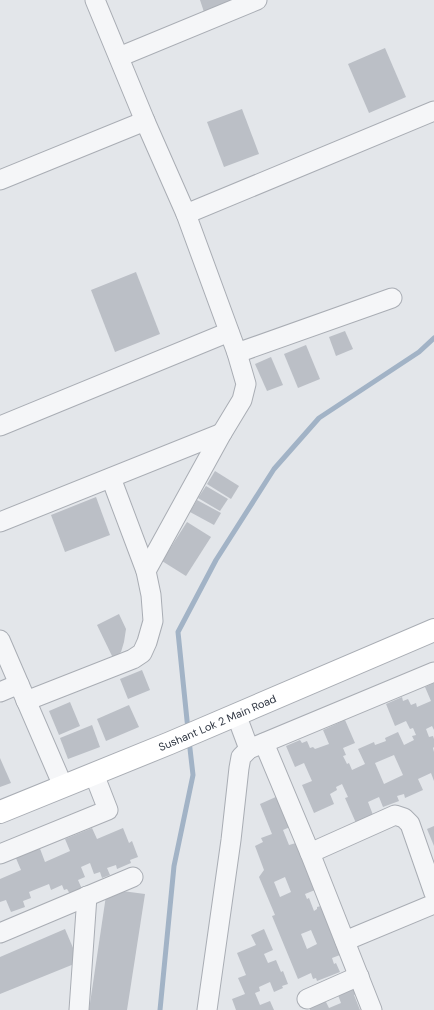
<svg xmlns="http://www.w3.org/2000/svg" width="434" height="1010" font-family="'DM Sans',sans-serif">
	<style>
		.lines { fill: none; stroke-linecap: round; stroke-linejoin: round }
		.stream { stroke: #a2b3c6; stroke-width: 5 }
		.building { fill: #bbbfc6; fill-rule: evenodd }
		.street-casing { stroke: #a9adb4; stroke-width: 21 }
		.secondary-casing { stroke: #a9adb4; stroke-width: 24 }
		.street { stroke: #f5f6f8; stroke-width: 19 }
		.secondary { stroke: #fff; stroke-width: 22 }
		.labels { text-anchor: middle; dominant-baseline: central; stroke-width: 3.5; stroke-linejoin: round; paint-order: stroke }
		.street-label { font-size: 11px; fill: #2d3440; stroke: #f3f5f7 }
	</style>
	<rect width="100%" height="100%" fill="#e3e6ea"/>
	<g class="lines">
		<g class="stream">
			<path d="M188 730 178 632 216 560 274 469 319 418 419 352 434 338"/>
			<path d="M160 1010 174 866 193 775 189 740"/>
		</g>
	</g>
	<g class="building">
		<path d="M200 0H234L204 12Z"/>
		<path d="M385 48 406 97 369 113 348 64Z"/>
		<path d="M242 109 259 154 224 167 207 122Z"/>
		<path d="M136 272 160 334 115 352 91 290Z"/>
		<path d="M345 331 353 349 336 356 329 337Z"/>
		<path d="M306 345 320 379 298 388 284 354Z"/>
		<path d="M271 357 283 385 267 391 255 364Z"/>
		<path d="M215 471 239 486 231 499 207 484Z"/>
		<path d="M206 486 228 499 220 511 198 498Z"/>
		<path d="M96 497 110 535 65 552 51 515Z"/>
		<path d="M197 500 221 513 214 525 190 512Z"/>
		<path d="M187 522 211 537 186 576 162 561Z"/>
		<path d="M119 614 126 629 124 642 121 652 113 658 97 625Z"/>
		<path d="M142 670 150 690 128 699 120 679Z"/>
		<path d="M434 683V730L432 726 426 729 429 737 433 736 434 739V747L433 748 434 752V781L431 773 418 779 423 790 405 798 404 794 397 796 399 801 383 807 379 797 368 802 373 815 356 823 345 798 348 797 342 784 336 787 337 790 330 794 334 804 314 813 302 785 312 781 304 763 295 767 286 746 300 740 302 743 307 741 310 748 313 747 315 749 329 744 323 730 345 720 355 743 343 748 346 755 343 756 347 764 349 763 352 770 365 764 358 749 374 742 375 745 386 741 385 738 398 732 404 745 414 740 412 736 416 735 413 728 410 729 406 721 395 726 386 704 402 697 403 701 408 699 411 705 416 703 417 707 431 701 425 687ZM394 755 403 775 384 784 375 763Z"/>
		<path d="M70 702 80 726 59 735 49 711Z"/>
		<path d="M129 705 139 727 106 741 97 719Z"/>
		<path d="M92 725 100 747 68 759 60 738Z"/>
		<path d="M0 758 11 783 0 787Z"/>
		<path d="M278 796 290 827 283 830 289 845 296 843 315 890 305 894 307 899 309 898 314 911 317 909V907L321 906 340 955 332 958 334 964 336 963 340 972 317 981 316 978 313 979 311 973 298 979 272 916 275 915 259 877 264 870 255 846 263 842 261 838 272 834 260 804ZM285 877 291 892 280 897 274 882ZM311 930 317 944 307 949 301 934Z"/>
		<path d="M434 826V846L427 829Z"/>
		<path d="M92 828 97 839 123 828 129 843 132 841 138 857 130 860 131 863 117 869 116 865 107 868 110 875 102 878 100 872 94 874 90 863 81 867 85 877 78 880 82 889 70 894 67 889 64 890 62 885 51 890 49 884 29 892 31 898 23 901 25 907 11 912 6 900 0 902V879L21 870 15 856 39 846 45 862 70 851 65 839Z"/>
		<path d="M107 889 145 894 127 1010H89Z"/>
		<path d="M65 929 79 962 0 994V957Z"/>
		<path d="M264 929 273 950 264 954 268 963 276 960 281 972 283 971 288 984 282 986 283 988 274 992 270 982 259 987 260 991 255 993 260 1005 270 1001 274 1010H236L232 999 245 994 238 978 246 975 237 953 256 945 251 935Z"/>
		<path d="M353 988 356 994 354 995 360 1010H310L309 1007 325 1000 329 1008 341 1003 338 995Z"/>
	</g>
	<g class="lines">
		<g class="street-casing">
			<g id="street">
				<path d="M95 0 145 121 186 214 237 353 246 384 242 400 222 433 146 571"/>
				<path d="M119 57 257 0"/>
				<path d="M0 180 145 121"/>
				<path d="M186 214 434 111"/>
				<path d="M237 353 392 298"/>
				<path d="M0 426 229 332"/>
				<path d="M0 522 222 433"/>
				<path d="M0 640 63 786"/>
				<path d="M0 692 19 684"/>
				<path d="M26 701 133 659 142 653 147 642 153 621 151 595 146 571 111 478"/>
				<path d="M236 714 249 749"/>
				<path d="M264 743 310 853 372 1010"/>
				<path d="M310 853 395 815 404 818 410 824 434 893"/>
				<path d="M0 854 108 810 94 774"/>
				<path d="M0 933 133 877"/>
				<path d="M345 941 434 904"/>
				<path d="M307 999 359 976"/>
				<path d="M79 1010 87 896"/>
				<path d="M207 1010 231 840 239 768 241 757 249 749 434 672"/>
			</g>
		</g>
		<g class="secondary-casing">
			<g id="secondary">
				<path id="s1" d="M0 812 170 743 434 630"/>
			</g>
		</g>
		<use href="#street" class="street"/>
		<use href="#secondary" class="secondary"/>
	</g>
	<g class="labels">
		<g class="street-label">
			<text stroke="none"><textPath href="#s1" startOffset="235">Sushant Lok 2 Main Road</textPath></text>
		</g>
	</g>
</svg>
